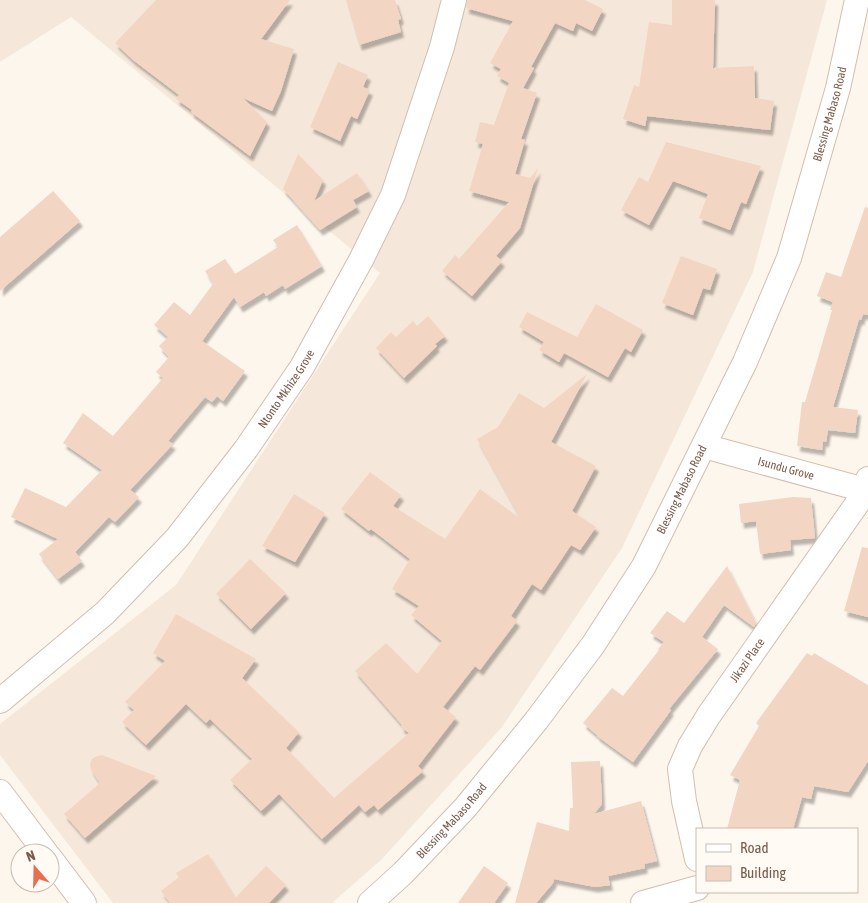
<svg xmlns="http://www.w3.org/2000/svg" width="868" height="903" font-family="'Asap Condensed',sans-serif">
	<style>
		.residential { fill: #f5e8da }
		.building { fill: #f3d5c3; filter: url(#shadow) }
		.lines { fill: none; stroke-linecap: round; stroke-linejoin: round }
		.street-casing { stroke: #d1beb0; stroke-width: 26 }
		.street { stroke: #fff; stroke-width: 24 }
		.labels { text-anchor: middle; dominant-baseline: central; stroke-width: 4; stroke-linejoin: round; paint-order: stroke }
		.street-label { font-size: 12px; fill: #7a5c4d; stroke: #fffaf3 }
	</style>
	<defs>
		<filter id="shadow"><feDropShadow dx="3" dy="5.5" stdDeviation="1" flood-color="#0004"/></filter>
	</defs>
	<rect width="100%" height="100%" fill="#fdf6ec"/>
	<path class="residential" d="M0 0H827L753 272 622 548 502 727 382 859 332 903H113L0 755V724L176 585 380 273 71 17 0 62Z"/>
	<g class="building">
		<path d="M156 0H290L261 39 294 49 281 91 272 111 243 98 267 122 250 156 191 112 192 110 176 99 179 95 133 60 115 43Z"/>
		<path d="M346 0H395L401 19 398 20 401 32 359 45Z"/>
		<path d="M467 0H585L603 9 592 31 576 23 573 31 555 23 531 67 534 68 523 88 537 93 521 139 525 140 515 174 530 178 538 168 520 228 496 256 502 261 472 296 442 271 455 255 459 259 509 202 469 191 483 144 475 142 480 122 494 125 509 83 513 85 497 76 501 69 490 63 513 21 466 8Z"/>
		<path d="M672 0H715L713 68 754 66 755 98 774 101 770 130 647 116 645 126 623 119 634 85 639 87 649 22 672 25Z"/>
		<path d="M338 62 368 75 363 87 370 90 357 119 351 116 340 141 310 127Z"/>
		<path d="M666 142 761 166 746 204 741 202 730 230 699 218 708 194 673 181 649 225 621 210 639 177 648 182Z"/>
		<path d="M298 154 323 180 314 201 357 173 369 191 353 200 357 207 320 230 283 189Z"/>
		<path d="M53 191 80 221 0 291V237Z"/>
		<path d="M865 207 868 208V315L863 314 861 320 859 319 833 407 858 410 855 433 828 430 826 442 823 441 822 450 797 446 802 402H805L832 310H830L833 302 817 296 826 272 841 277Z"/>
		<path d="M297 225 322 266 285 289 283 285 266 296 264 292 240 307 234 297 202 341 245 371 223 401 217 396 212 402 205 397 168 441 173 444 130 490 139 497 115 522 109 517 75 552 82 561 58 579 39 554 58 539 11 517 25 488 66 507 102 470 63 443 83 413 113 436 163 378 156 372 169 357 159 346 168 337 154 325 174 302 190 315 213 284 205 271 225 259 235 274 278 247 273 240Z"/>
		<path d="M681 256 717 269 710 290 703 288 693 315 662 303Z"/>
		<path d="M596 304 643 330 631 352 625 348 608 377 564 353 559 362 539 350 544 342 519 327 527 312 577 337Z"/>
		<path d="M428 316 445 336 435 344 437 346 404 378 376 348 391 332 396 337 413 321 417 326Z"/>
		<path d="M587 374 551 442 596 466 572 511 596 527 580 550 571 545 541 590 532 584 511 616 517 621 480 670 475 666 443 707 456 717 418 766 423 771 378 810 374 805 365 812 359 805 322 839 279 794 261 811 230 780 252 759 210 719 206 723 186 704 146 745 122 722 134 710 125 702 165 661 153 653 176 614 256 659 242 678 299 732 286 748 334 798 409 733 401 727 402 725 355 671 386 643 417 674 442 641 411 615 419 606 392 589 410 559 371 529 369 531 341 509 370 472 401 495 393 506 445 539 480 489 521 519 477 439 498 427 519 393 544 408Z"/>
		<path d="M294 494 325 513 295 562 262 546Z"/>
		<path d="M793 497 811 498 815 538 790 540 791 550 760 554 756 521 741 523 739 504Z"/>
		<path d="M862 547 868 548V617L844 611Z"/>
		<path d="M250 559 286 593 251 629 216 594Z"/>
		<path d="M727 566 756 623 754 627 724 605 702 637 718 649 669 709 671 710 633 762 597 736V735L583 723 612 688 623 696 659 650 658 649 664 642 650 633 667 611 684 623Z"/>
		<path d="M807 653 812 656 814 653 868 685V761L848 792 814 786 811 799 802 797 793 829H727L740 780 730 775 759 726 756 723Z"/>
		<path d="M102 755 156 776 85 838 64 814 100 783 91 770 90 764 92 759 97 756Z"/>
		<path d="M600 761 602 804 594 814 641 801 657 861 644 864 645 868 608 876 610 885 595 887 554 879 553 883 536 903H515L537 822 569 831 570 808H573L571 762Z"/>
		<path d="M208 854 235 898 266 866 286 885 269 903H170L161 891 179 877 176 873Z"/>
		<path d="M484 866 508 883 494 903H458Z"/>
	</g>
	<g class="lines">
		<g class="street-casing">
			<g id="street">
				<path id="s1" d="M704 446 868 491"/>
				<path id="s2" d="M0 701 105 613 177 538 246 449 302 367 361 260 393 195 442 47 454 0"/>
				<path d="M0 792 46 853"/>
				<path d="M50 858 84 903"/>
				<path id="s3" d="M697 859 684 801 680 769 690 746 709 715 866 491 868 479"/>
				<path id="s4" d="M370 903 403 873 465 808 536 721 593 645 644 566 745 362 789 258 838 88 857 0"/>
				<path d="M643 903 697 888"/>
			</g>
		</g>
		<use href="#street" class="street"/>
	</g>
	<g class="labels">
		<g class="street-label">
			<text stroke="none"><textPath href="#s4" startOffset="926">Blessing Mabaso Road</textPath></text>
			<text stroke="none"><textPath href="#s2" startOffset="426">Ntonto Mkhize Grove</textPath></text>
			<text stroke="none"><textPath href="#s1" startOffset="85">Isundu Grove</textPath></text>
			<text stroke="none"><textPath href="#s4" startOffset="521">Blessing Mabaso Road</textPath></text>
			<text stroke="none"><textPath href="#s3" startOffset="220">Jikazi Place</textPath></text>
			<text stroke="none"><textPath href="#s4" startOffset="116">Blessing Mabaso Road</textPath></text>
		</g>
	</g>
	<rect x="696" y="828" width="162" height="65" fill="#fffaf3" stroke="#cabbb1"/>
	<rect x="706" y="844" width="25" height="8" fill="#ffffff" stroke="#cabbb1"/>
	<text x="740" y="853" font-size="15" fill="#7a5c4d">Road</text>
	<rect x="706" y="866" width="25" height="15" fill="#f3d5c3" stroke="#cabbb1"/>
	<text x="740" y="878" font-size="15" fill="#7a5c4d">Building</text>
	<g transform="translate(35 868) rotate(340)"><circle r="24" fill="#fffaf3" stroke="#cabbb1"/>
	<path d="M0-4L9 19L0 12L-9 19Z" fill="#e76f51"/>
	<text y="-8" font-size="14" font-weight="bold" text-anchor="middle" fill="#7a5c4d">N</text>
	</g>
</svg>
